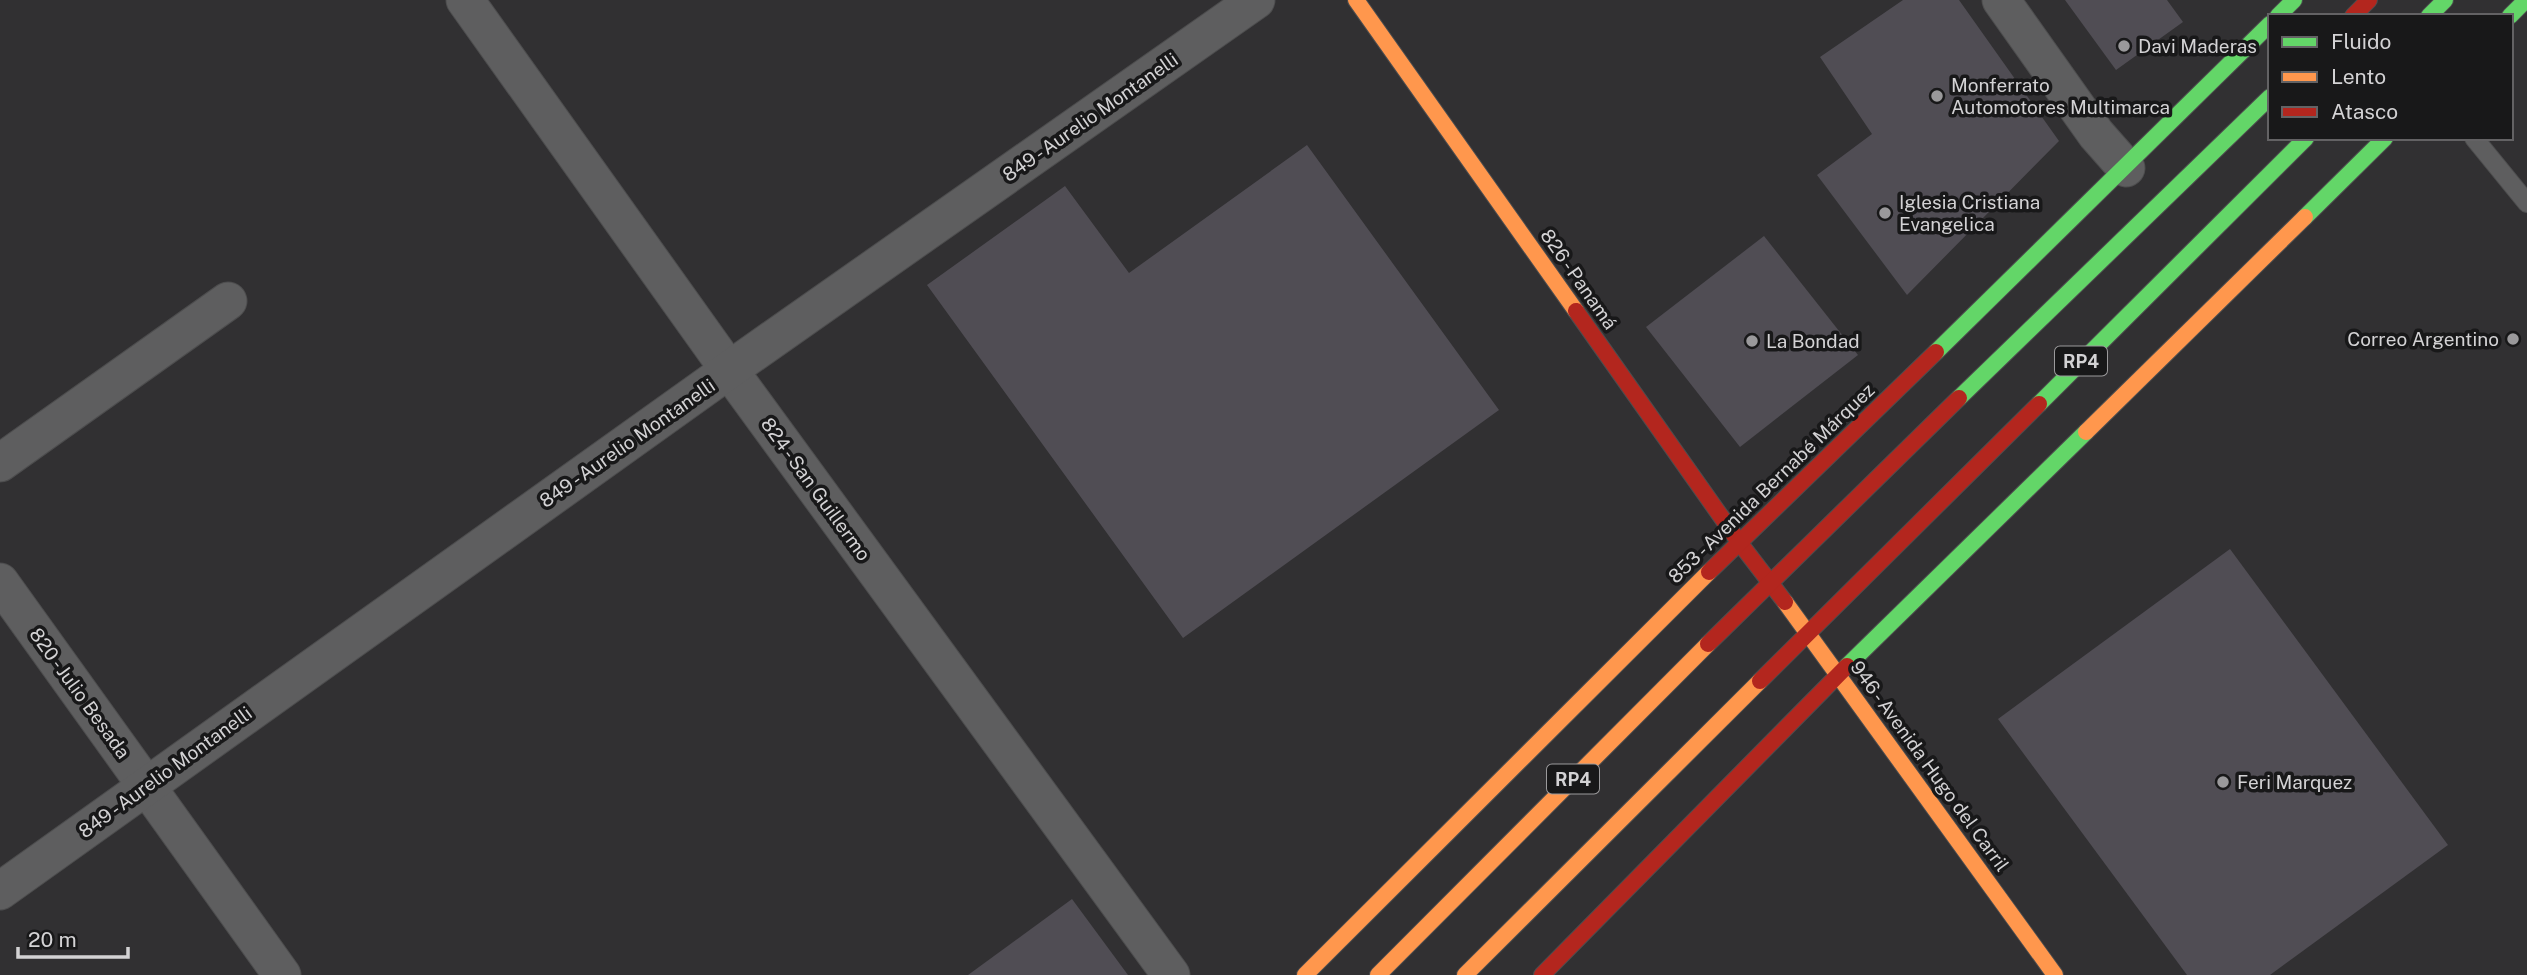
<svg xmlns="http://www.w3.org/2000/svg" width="2527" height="975" font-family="'Public Sans',sans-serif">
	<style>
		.building { fill: #504d54 }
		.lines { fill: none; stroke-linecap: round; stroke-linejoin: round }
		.lane-casing { stroke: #4d4d4e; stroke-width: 20 }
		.street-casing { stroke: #4d4d4e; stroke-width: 39 }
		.fast-casing { stroke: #4d4d4e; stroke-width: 18 }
		.slow-casing { stroke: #4d4d4e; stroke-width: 18 }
		.jam-casing { stroke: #4d4d4e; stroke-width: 18 }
		.lane { stroke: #5e5e5f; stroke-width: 18 }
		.street { stroke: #5e5e5f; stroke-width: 37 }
		.fast { stroke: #63d668; stroke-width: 16 }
		.slow { stroke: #ff974d; stroke-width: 16 }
		.jam { stroke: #b3261e; stroke-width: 16 }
		.poi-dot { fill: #9a999b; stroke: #181819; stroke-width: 2.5 }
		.labels { text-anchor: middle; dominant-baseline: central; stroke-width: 7; stroke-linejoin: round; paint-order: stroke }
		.shield { fill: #181819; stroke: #9b9a9c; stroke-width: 2 }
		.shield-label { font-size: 18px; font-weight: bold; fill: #d3d2d4 }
		.poi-label { font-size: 19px; fill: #d3d2d4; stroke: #181819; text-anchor: start }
		.street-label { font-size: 19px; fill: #d3d2d4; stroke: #181819 }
	</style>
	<rect width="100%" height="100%" fill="#313032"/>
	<g class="building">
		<path d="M1903 0H1959L2059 141 1907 295 1817 175 1872 134 1820 57Z"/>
		<path d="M2065 0H2167L2183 22 2116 70Z"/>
		<path d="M1307 145 1499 410 1183 638 927 285 1065 186 1129 273Z"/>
		<path d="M1764 236 1858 355 1740 447 1646 327Z"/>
		<path d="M2230 549 2448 845 2270 975H2187L1998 719Z"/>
		<path d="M1072 899 1128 975H968Z"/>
	</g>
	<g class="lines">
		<g class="lane-casing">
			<path id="lane" d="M2474 138 2527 203"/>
		</g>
		<g class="street-casing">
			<g id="street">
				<path d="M465 0 729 370 1171 975"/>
				<path d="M2001 0 2096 134 2126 168"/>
				<path d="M0 463 228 301"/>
				<path d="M0 582 282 975"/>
				<path d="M0 891 729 370 1256 0"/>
			</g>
		</g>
		<g class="fast-casing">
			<g id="fast">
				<path d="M2278 16 2294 0"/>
				<path d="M2429 16 2445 0"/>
				<path d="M2510 16 2526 0"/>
				<path d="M2305 217 2385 138"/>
				<path d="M1936 352 2270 24"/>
				<path d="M1959 398 2270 97"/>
				<path d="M2039 404 2306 138"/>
				<path d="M1847 666 2086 432"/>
			</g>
		</g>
		<g class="slow-casing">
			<g id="slow">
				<path d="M1356 0 1576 311"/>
				<path d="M2086 432 2305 217"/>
				<path d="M1785 602 2055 975"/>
				<path d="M1305 975 1709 572"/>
				<path d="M1378 975 1708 644"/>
				<path d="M1465 975 1760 681"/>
			</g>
		</g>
		<g class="jam-casing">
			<g id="jam">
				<path d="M2353 16 2369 0"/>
				<path d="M1576 311 1739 542 1785 602"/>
				<path d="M1709 572 1936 352"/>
				<path d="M1708 644 1959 398"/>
				<path d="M1760 681 2039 404"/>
				<path d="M1542 975 1847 666"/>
			</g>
		</g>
		<use href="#lane" class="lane"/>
		<use href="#street" class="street"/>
		<use href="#fast" class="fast"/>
		<use href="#slow" class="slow"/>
		<use href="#jam" class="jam"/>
	</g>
	<g class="poi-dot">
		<circle cx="2124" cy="46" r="7"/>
		<circle cx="1937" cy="96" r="7"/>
		<circle cx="1885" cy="213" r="7"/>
		<circle cx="2513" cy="339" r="7"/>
		<circle cx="1752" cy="341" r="7"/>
		<circle cx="2223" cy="782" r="7"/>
	</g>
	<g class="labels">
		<g class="shield">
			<rect x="2055" y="346.5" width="52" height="29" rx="5"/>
			<rect x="1547" y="764.5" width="52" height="29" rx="5"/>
		</g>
		<g class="shield-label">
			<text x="2081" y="361">RP4</text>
			<text x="1573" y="779">RP4</text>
		</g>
		<g class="poi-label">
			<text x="2138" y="46">Davi Maderas</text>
			<text x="1951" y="85">Monferrato<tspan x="1951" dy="22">Automotores Multimarca</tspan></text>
			<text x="1899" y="202">Iglesia Cristiana<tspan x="1899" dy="22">Evangelica</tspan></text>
			<text x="2499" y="339" text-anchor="end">Correo Argentino</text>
			<text x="1766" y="341">La Bondad</text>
			<text x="2237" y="782">Feri Marquez</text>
		</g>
		<g class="street-label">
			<text transform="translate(1090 117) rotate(-35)">849 - Aurelio Montanelli</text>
			<text transform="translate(1579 279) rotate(55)">826 - Panamá</text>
			<text transform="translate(627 443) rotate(-35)">849 - Aurelio Montanelli</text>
			<text transform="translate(1771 483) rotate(-44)">853 - Avenida Bernabé Márquez</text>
			<text transform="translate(816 489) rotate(54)">824 - San Guillermo</text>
			<text transform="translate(80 693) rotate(54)">820 - Julio Besada</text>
			<text transform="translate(1930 766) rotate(54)">946 - Avenida Hugo del Carril</text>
			<text transform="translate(165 772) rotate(-36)">849 - Aurelio Montanelli</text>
		</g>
	</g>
	<rect x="2268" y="14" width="245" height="126" fill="#181819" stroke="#636264" stroke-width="2"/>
	<rect x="2282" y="37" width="35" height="10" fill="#63d668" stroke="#636264" stroke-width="2"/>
	<text x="2331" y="49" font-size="21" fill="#d3d2d4">Fluido</text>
	<rect x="2282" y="72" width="35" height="10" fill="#ff974d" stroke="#636264" stroke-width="2"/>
	<text x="2331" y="84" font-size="21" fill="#d3d2d4">Lento</text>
	<rect x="2282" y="107" width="35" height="10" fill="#b3261e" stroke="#636264" stroke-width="2"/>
	<text x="2331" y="119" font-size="21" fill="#d3d2d4">Atasco</text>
	<path d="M18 947v10h110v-10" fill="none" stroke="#d3d2d4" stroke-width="3.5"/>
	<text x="28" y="947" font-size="21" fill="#d3d2d4" stroke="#181819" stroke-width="5" paint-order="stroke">20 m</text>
</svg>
